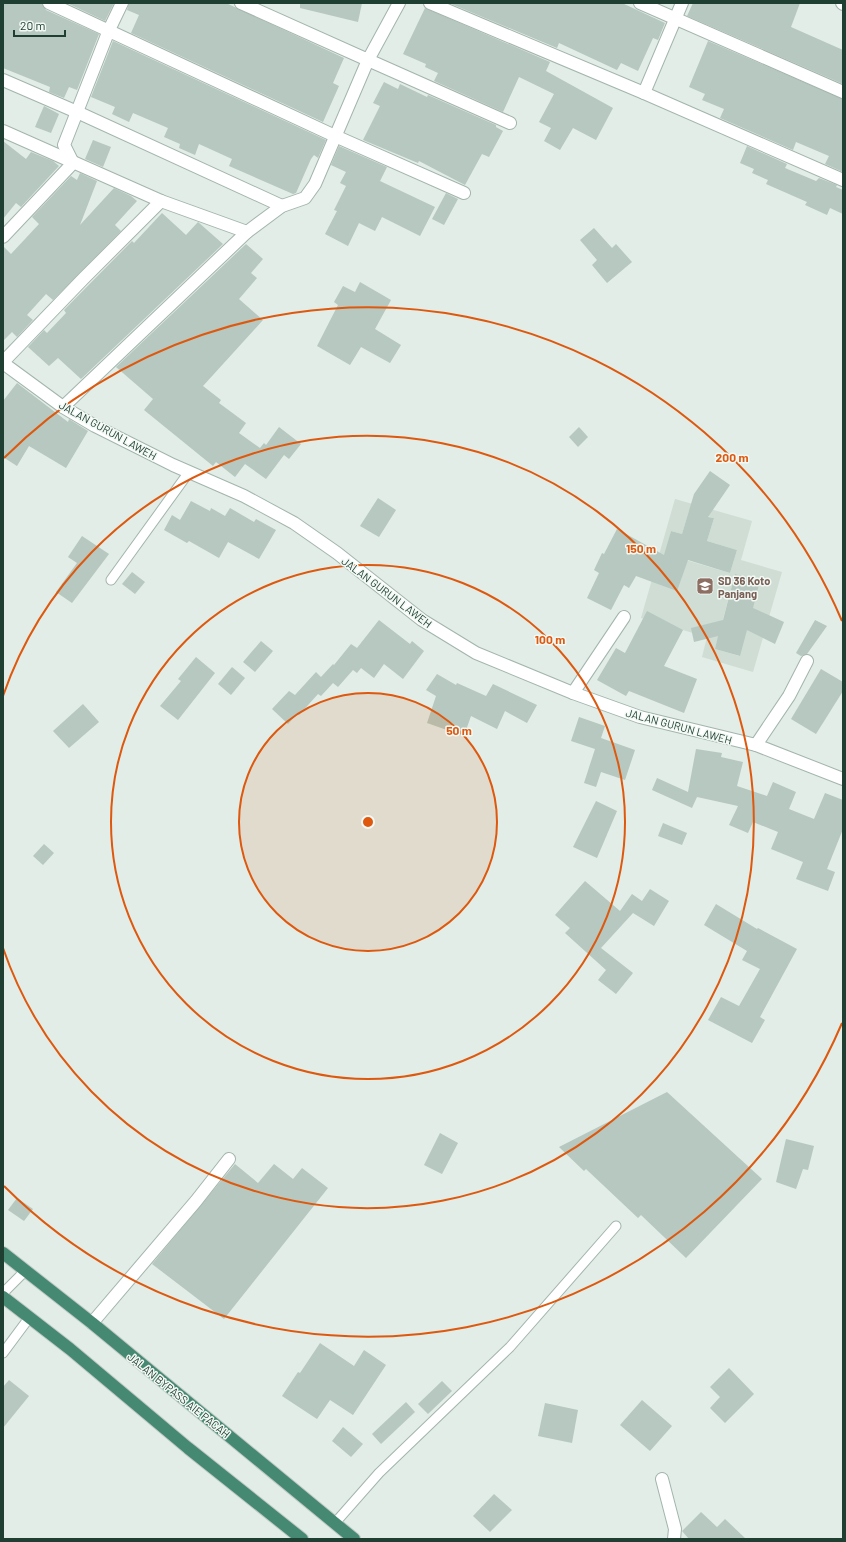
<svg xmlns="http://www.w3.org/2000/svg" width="846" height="1542" font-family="Barlow,sans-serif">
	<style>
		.built { fill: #cfddd5; fill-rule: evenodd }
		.building { fill: #b6c8bf }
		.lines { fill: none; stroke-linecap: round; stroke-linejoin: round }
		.service-casing { stroke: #a3b5ad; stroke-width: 11 }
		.minor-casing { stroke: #a3b5ad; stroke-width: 14 }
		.trunk-casing { stroke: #c1c9c6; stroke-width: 14 }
		.service { stroke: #fff; stroke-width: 9 }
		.minor { stroke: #fff; stroke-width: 12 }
		.trunk { stroke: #468972; stroke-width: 12 }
		.ring { fill: none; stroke: #de580e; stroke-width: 2 }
		.labels { text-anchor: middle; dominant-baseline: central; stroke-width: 3; stroke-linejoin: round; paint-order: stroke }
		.street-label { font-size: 11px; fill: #203f33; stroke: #f2f9f5 }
		.education-label { font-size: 11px; font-weight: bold; fill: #785e54; stroke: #f2f9f5; text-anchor: start }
		.centre { fill: #de580e; stroke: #f2f9f5; stroke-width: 2 }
		.ring-label { font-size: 12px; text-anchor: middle; font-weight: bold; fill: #de580e; stroke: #f2f9f5; stroke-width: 3; stroke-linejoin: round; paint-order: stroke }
	</style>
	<rect width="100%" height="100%" fill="#e1ede6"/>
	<path class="built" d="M675 499 752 521 741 560 782 572 753 672 702 657 707 637 641 618ZM689 511 714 518 707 541 737 550 730 573 665 554 671 531 682 534ZM735 574 760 581 739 656 715 649Z"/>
	<g class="building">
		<path d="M3 3H42L46 10 99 34 77 90 69 87 64 98 49 92 50 87 3 68Z"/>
		<path d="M67 3H114L105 21Z"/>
		<path d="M129 3H226L344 58 333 83 339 86 323 122 131 33 139 15 127 10Z"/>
		<path d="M300 3H362L358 22 300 8Z"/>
		<path d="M449 3H622L665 23 658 40 653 38 638 71 621 63 617 70 559 43 557 48Z"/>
		<path d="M693 3H800L791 27 843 50V84L687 16Z"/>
		<path d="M425 8 550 62 546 71 613 108 596 140 573 128 560 150 544 141 551 128 539 122 554 94 519 77 503 112 434 81 438 73 425 67 426 64 403 54Z"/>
		<path d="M113 41 326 140 318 158 314 155 311 159 296 193 293 194 229 166 232 159 199 144 195 155 179 148 180 144 164 137 168 128 133 113 129 122 112 114 115 107 91 97Z"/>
		<path d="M708 41 843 99V172L825 164 829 156 796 142 793 150 720 118 724 109 702 100 705 94 689 87Z"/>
		<path d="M384 82 398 89 400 84 427 97 428 95 496 125V127L503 131 489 157 482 154 465 185 419 161 418 163 363 140 380 106 373 103Z"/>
		<path d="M44 106 59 114 51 133 35 127Z"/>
		<path d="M93 140 111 147 103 167 85 159Z"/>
		<path d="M3 141 26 159 31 152 53 161 59 166 21 207 16 203 3 219Z"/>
		<path d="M339 146 387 167 380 181 435 207 420 236 382 217 375 231 359 223 348 246 325 234 337 211 334 210 346 186 340 183 346 172 331 165Z"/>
		<path d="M747 146 787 164 785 168 816 181 819 178 837 185 836 187 843 190V214L830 208 827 215 805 205 807 202 766 184 768 180 752 173 754 169 740 163Z"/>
		<path d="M80 173 97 181 80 225 114 188 131 196 137 201 115 225 121 231 53 300 46 294 27 315 33 320 17 337 12 332 3 341V246L11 254 39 224 32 217 71 176 77 180Z"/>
		<path d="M446 193 458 199 444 225 432 219Z"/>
		<path d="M162 213 186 235 198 222 223 244 81 379 58 358 49 366 28 347 44 330 47 333 66 313 64 310 132 241 134 243Z"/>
		<path d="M594 228 612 248 616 244 632 262 607 283 592 265 597 260 580 240Z"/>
		<path d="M246 244 263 259 251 273 257 278 239 299 263 320 203 386 221 400 219 403 246 423 239 433 260 448 264 443 266 445 279 427 301 444 289 459 284 455 266 479 245 464 235 477 216 462 213 466 144 410 153 399 116 367Z"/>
		<path d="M360 282 391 300 375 329 401 345 390 363 361 347 350 365 317 346 338 305 334 302 343 286 355 292Z"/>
		<path d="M17 383 68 422 69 419 88 431 66 468 29 446 17 466 3 457V401Z"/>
		<path d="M579 427 588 437 578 447 569 437Z"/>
		<path d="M710 471 730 485 708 517 714 518 707 541 737 550 730 573 688 560 677 591 636 576 629 588 624 585 611 610 587 598 599 573 594 570 602 553 604 554 617 529 664 555 671 531 682 534 694 494Z"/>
		<path d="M378 498 396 510 379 537 360 526Z"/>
		<path d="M191 501 210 511 211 508 225 516 230 508 254 522 256 519 276 530 259 559 228 542 219 558 189 541 187 543 164 530 172 515 180 520Z"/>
		<path d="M82 536 109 554 72 603 56 592 77 563 68 557Z"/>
		<path d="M132 572 145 582 135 594 122 584Z"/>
		<path d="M735 574 760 581 753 608 784 622 775 644 747 630 740 656 715 649 718 636 694 642 691 628 723 620Z"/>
		<path d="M647 611 683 630 664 666 697 679 684 713 629 691 626 696 597 680 616 648 625 653Z"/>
		<path d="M379 620 410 644 412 641 424 651 403 679 384 664 374 678 361 668 357 673 353 670 338 687 333 683 321 696 318 694 299 715 297 714 288 724 272 709 289 691 295 695 316 672 321 677 333 664 334 665 351 644 357 648Z"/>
		<path d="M815 620 827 626 807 654 801 656 796 653Z"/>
		<path d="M261 641 273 651 255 672 243 662Z"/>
		<path d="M196 657 215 673 178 720 160 706 181 681 178 679Z"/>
		<path d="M232 667 245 678 231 695 218 684Z"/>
		<path d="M821 669 843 682V691L816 734 791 719Z"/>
		<path d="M437 674 456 685 457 683 486 696 493 684 537 705 527 723 505 711 497 729 471 716 464 736 427 723 436 696 426 690Z"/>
		<path d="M83 704 99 722 69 748 53 731Z"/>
		<path d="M579 717 605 726 601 738 635 750 625 780 601 772 596 787 584 783 595 749 571 741Z"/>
		<path d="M696 749 722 753 721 757 743 762 737 786 767 796 773 782 796 792 789 809 814 819 825 793 843 800V829L827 869 835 872 828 891 796 879 803 862 771 849 778 832 753 822 748 833 729 825 738 806 697 797 692 808 652 790 657 778 688 792Z"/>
		<path d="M596 801 617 811 597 858 573 847Z"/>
		<path d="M663 823 687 833 682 845 658 836Z"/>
		<path d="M44 844 54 853 43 865 33 856Z"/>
		<path d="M585 881 620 911 632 894 642 901 650 889 669 901 654 926 633 913 601 948 633 973 616 994 598 980 606 970 565 933 570 928 555 915Z"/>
		<path d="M716 904 757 929 758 928 797 949 760 1017 765 1020 752 1043 708 1020 721 997 739 1006 760 969 742 960 747 951 704 925Z"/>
		<path d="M667 1092 762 1179 686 1258 641 1215 638 1218 586 1169 584 1171 559 1147Z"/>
		<path d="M440 1133 458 1143 442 1174 424 1165Z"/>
		<path d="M786 1139 814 1146 808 1170 803 1169 796 1189 776 1182Z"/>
		<path d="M235 1164 258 1183 274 1164 293 1179 302 1168 328 1188 224 1319 152 1264Z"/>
		<path d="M17 1198 33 1209 24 1221 8 1210Z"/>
		<path d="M320 1343 354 1366 364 1350 386 1365 353 1415 330 1400 317 1419 282 1396 298 1372 300 1373Z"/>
		<path d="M729 1368 754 1394 725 1423 710 1408 720 1397 710 1387Z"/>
		<path d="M9 1380 29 1396 3 1428V1387Z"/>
		<path d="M442 1381 452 1391 428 1414 418 1404Z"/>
		<path d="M642 1400 672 1426 650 1451 620 1425Z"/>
		<path d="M406 1402 415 1412 381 1444 372 1434Z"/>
		<path d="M545 1403 578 1410 572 1443 538 1436Z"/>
		<path d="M343 1427 363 1444 351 1457 332 1441Z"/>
		<path d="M494 1494 512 1510 490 1532 473 1516Z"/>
		<path d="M701 1512 717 1527 725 1519 746 1539H689L682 1531Z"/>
	</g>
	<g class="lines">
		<g class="service-casing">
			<g id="service">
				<path d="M111 580 189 472"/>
				<path d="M3 1293 25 1271"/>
				<path d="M3 1353 29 1318"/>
				<path d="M335 1523 379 1473 510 1347 616 1226"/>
			</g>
		</g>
		<g class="minor-casing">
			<g id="minor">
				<path d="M49 3 335 136 464 193"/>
				<path d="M241 3 368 60 399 3"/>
				<path d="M430 3 644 93 843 180"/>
				<path d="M640 3 843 92"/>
				<path d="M842 3 843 4"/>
				<path d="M3 80 77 112 282 206"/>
				<path d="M644 93 682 3"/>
				<path d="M3 131 161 201 247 232"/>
				<path d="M3 237 73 163 64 145 109 30 122 3"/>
				<path d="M3 362 83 279 161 201"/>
				<path d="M3 363 63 407 95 426 173 465 244 496 294 523 337 553 422 620 476 653 573 693 640 717 756 745 843 779"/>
				<path d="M63 407 247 232 282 206 305 198 315 184 368 60 510 123"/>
				<path d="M573 693 624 617"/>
				<path d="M756 745 789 696 807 661"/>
				<path d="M92 1323 196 1201 229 1159"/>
				<path d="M662 1479 675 1529 674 1539"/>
			</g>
		</g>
		<g class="trunk-casing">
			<g id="trunk">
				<path d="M3 1253 92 1323 354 1539"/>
				<path d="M3 1297 70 1349 188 1448 302 1539"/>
			</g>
		</g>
		<use href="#service" class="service"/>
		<use href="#minor" class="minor"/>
		<use href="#trunk" class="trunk"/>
	</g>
	<circle cx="368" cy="822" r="129" fill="#de580e" fill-opacity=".12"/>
	<g class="ring">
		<circle cx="368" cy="822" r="129"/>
		<circle cx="368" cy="822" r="257"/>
		<path d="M3 696A386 386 0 1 1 3 948"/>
		<path d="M842 1023A515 515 0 0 1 4 1186M4 458A515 515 0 0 1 842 621"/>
	</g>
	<defs>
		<g id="school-square" transform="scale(0.9)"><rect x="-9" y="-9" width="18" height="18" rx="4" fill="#8d6e63" stroke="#f2f9f5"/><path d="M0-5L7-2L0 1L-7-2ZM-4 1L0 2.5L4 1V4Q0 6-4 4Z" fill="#fff"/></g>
	</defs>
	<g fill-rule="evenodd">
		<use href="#school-square" x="705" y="586"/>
	</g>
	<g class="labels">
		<g class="street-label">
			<text transform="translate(108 430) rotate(29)">JALAN GURUN LAWEH</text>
			<text transform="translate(387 592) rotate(37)">JALAN GURUN LAWEH</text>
			<text transform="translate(679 726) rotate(15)">JALAN GURUN LAWEH</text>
			<text transform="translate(179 1395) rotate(39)">JALAN BYPASS AIE PACAH</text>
		</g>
		<g class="education-label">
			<text x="718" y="580">SD 36 Koto<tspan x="718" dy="13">Panjang</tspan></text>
		</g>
	</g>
	<circle cx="368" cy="822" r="6" class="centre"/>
	<g class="ring-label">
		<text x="732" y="462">200 m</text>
		<text x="641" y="553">150 m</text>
		<text x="550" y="644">100 m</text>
		<text x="459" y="735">50 m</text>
	</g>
	<rect width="846" height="1542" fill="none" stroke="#203f33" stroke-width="8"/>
	<path d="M14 30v6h51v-6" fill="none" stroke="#203f33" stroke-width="2"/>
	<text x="20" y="30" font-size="12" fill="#203f33" stroke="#f2f9f5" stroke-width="3" paint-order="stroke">20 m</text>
</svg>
